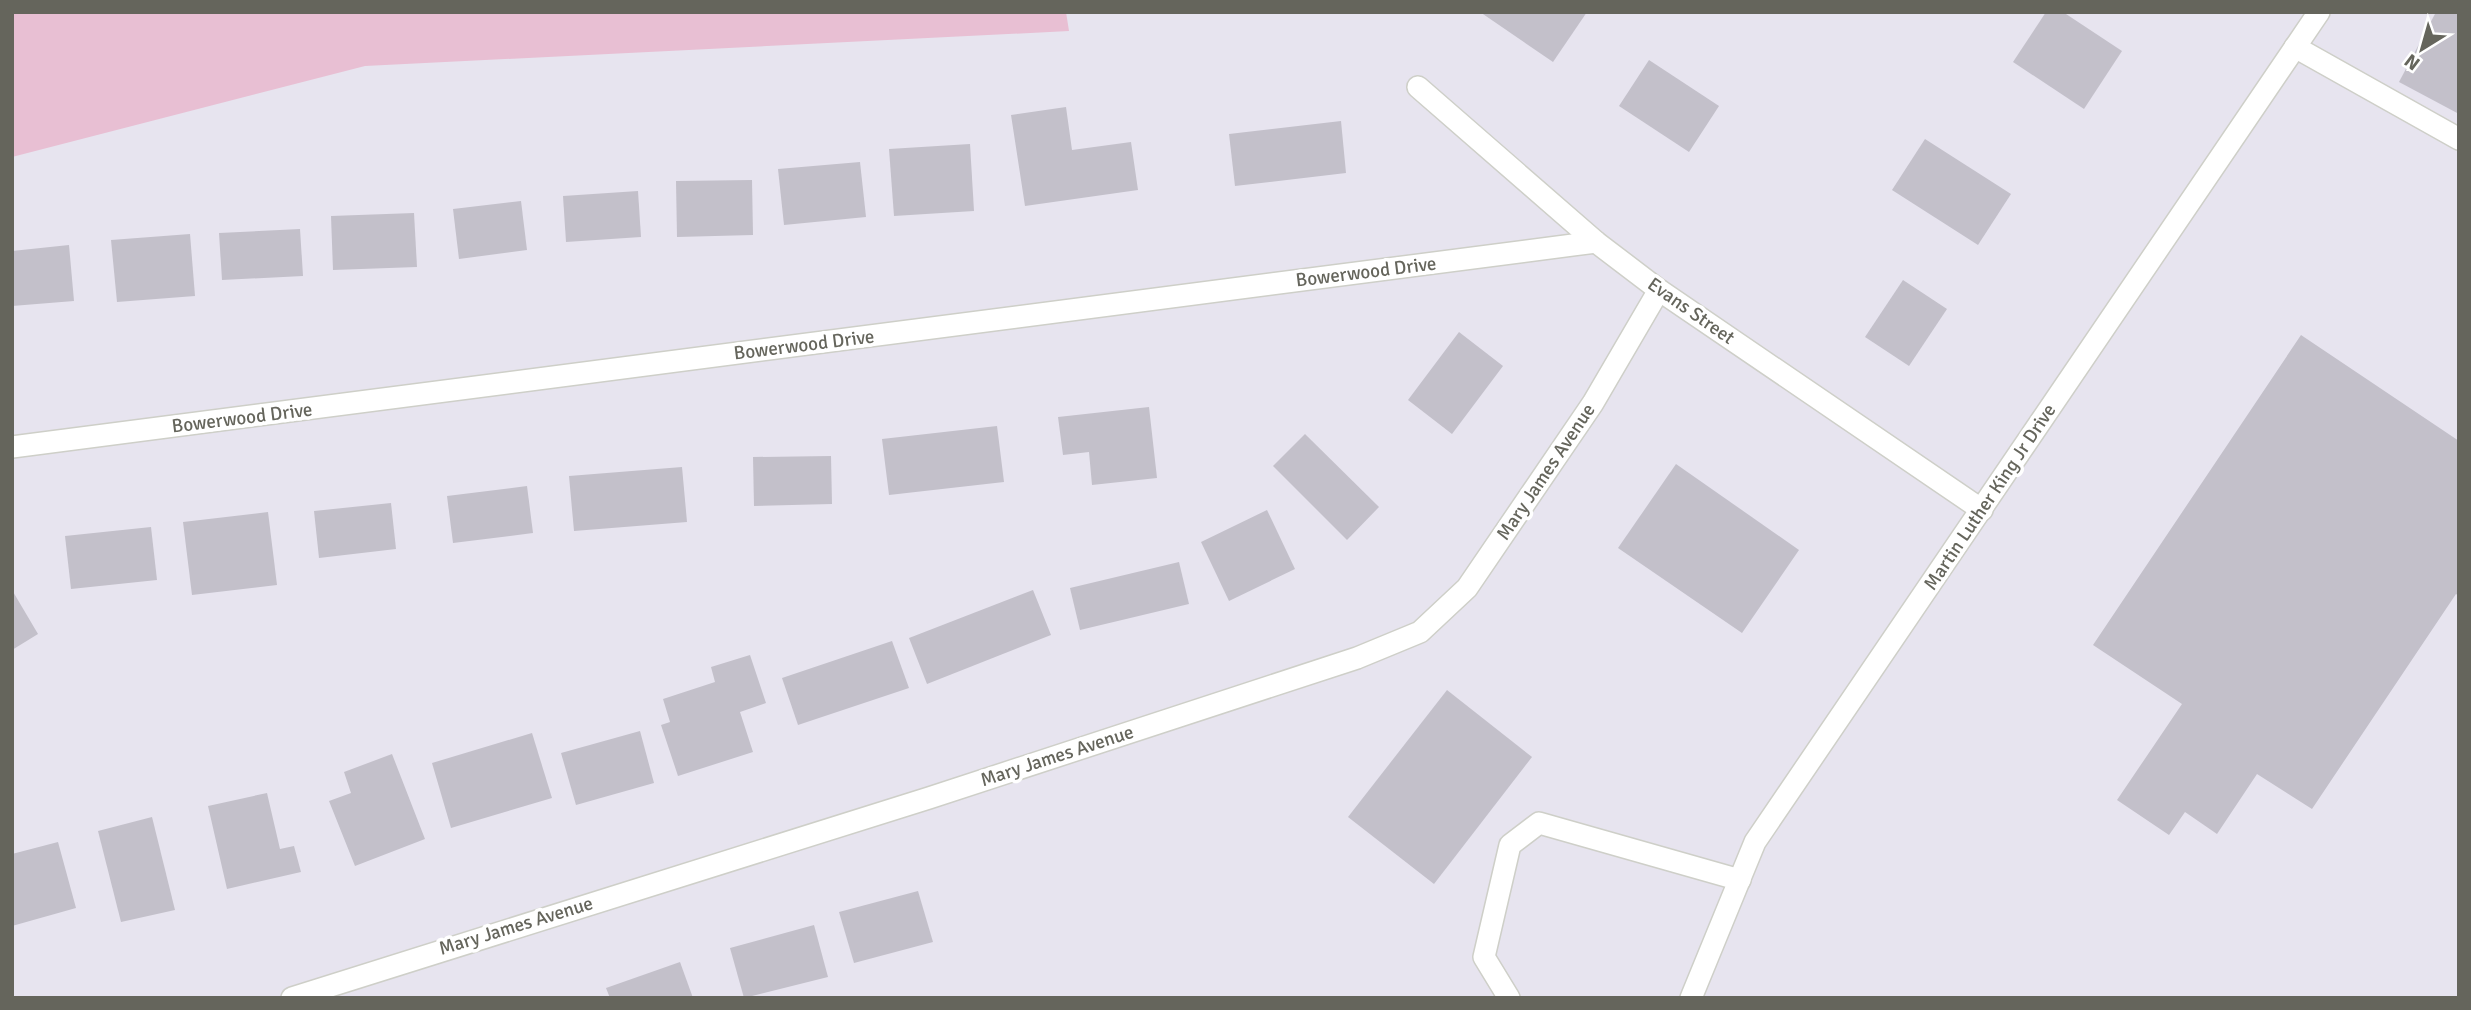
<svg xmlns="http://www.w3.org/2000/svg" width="2471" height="1010" font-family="Signika,sans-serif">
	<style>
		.green { fill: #e8bfd3 }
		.building { fill: #c3c0ca }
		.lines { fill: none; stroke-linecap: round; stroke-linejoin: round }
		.minor-casing { stroke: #cecfc8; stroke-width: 24 }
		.minor { stroke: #fff; stroke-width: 21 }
		.labels { text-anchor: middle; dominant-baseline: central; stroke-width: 7; stroke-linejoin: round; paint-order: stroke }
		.street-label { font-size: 19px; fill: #65655c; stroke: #fff }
	</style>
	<rect width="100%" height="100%" fill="#e7e4ef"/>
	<path class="green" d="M12 12H1066L1069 31 365 66 12 157Z"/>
	<g class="building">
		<path d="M1480 12H1587L1553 62Z"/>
		<path d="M2046 12H2063L2122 51 2084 109 2013 62Z"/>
		<path d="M2436 12H2459V114L2399 82Z"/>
		<path d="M1649 60 1719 106 1689 152 1619 106Z"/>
		<path d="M1066 107 1072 150 1131 142 1138 190 1025 206 1011 115Z"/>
		<path d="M1341 121 1346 173 1235 186 1229 134Z"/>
		<path d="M1925 139 2011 194 1978 245 1892 190Z"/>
		<path d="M970 144 974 211 894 216 889 149Z"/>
		<path d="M860 162 866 217 784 225 778 169Z"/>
		<path d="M752 180 753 235 677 237 676 181Z"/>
		<path d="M638 191 641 237 566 242 563 196Z"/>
		<path d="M521 201 527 250 459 259 453 209Z"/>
		<path d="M414 213 417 267 333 270 331 216Z"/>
		<path d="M300 229 303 276 222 280 219 233Z"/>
		<path d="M190 234 195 296 117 302 111 240Z"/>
		<path d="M69 245 74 301 12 306V251Z"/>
		<path d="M1903 280 1947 309 1909 366 1865 337Z"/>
		<path d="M1459 332 1503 366 1452 434 1408 400Z"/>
		<path d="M2301 335 2459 441V596L2456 594 2312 809 2257 774 2217 834 2185 812 2169 835 2117 800 2182 704 2093 645Z"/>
		<path d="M1149 407 1157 478 1092 485 1089 452 1063 455 1058 417Z"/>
		<path d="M997 426 1004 482 889 495 882 439Z"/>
		<path d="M1305 434 1379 507 1347 540 1273 466Z"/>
		<path d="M831 456 832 504 754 506 753 457Z"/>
		<path d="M1676 464 1799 550 1742 633 1618 548Z"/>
		<path d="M682 467 687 522 574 531 569 476Z"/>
		<path d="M527 486 533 533 453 543 447 496Z"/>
		<path d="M391 503 396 549 319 558 314 511Z"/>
		<path d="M1267 510 1295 569 1229 601 1201 542Z"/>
		<path d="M268 512 277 585 192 595 183 522Z"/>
		<path d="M151 527 157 580 71 589 65 536Z"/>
		<path d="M1179 562 1189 604 1080 630 1070 588Z"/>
		<path d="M12 590 38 634 12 650Z"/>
		<path d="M1033 590 1051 635 927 684 909 638Z"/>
		<path d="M892 641 909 688 798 725 782 678Z"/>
		<path d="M750 655 766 703 740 712 753 752 678 776 661 725 670 722 663 699 715 682 711 667Z"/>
		<path d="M1447 690 1532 757 1434 884 1348 817Z"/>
		<path d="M640 731 654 783 576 805 561 753Z"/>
		<path d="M532 733 552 798 451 828 432 763Z"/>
		<path d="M392 754 425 839 355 866 329 801 351 793 344 772Z"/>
		<path d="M267 793 280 849 294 846 301 872 227 889 208 806Z"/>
		<path d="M152 817 175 910 121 922 98 831Z"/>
		<path d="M58 842 76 908 12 926V854Z"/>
		<path d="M918 891 933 942 854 963 839 912Z"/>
		<path d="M814 925 828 977 744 998 730 948Z"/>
		<path d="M680 962 693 998H610L606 988Z"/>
	</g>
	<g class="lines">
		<g class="minor-casing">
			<g id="minor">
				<path d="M2295 47 2459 139"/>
				<path d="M1418 87 1596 242 1659 290 1982 510"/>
				<path d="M12 447 1596 242"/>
				<path d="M292 998 929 798 1357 658 1420 632 1467 588 1593 403 1659 290"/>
				<path d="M1509 998 1484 957 1510 845 1539 823 1740 880"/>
				<path d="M1691 998 1755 842 2319 12"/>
			</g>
		</g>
		<use href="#minor" class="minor"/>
	</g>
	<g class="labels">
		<g class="street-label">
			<text transform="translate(1366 272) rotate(-7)">Bowerwood Drive</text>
			<text transform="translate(1691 311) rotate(35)">Evans Street</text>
			<text transform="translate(804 345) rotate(-7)">Bowerwood Drive</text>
			<text transform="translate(242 418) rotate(-7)">Bowerwood Drive</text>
			<text transform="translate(1546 472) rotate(-56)">Mary James Avenue</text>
			<text transform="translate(1990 497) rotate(-56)">Martin Luther King Jr Drive</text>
			<text transform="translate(1057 756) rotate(-18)">Mary James Avenue</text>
			<text transform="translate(516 926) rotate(-17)">Mary James Avenue</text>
		</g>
	</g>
	<rect width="2471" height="1010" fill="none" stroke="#65655c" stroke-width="28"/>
	<g transform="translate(2422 49) rotate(217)" stroke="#ffffff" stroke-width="5" paint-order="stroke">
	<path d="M0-5L12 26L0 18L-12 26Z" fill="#65655c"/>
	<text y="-10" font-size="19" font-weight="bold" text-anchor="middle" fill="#65655c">N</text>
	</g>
</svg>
